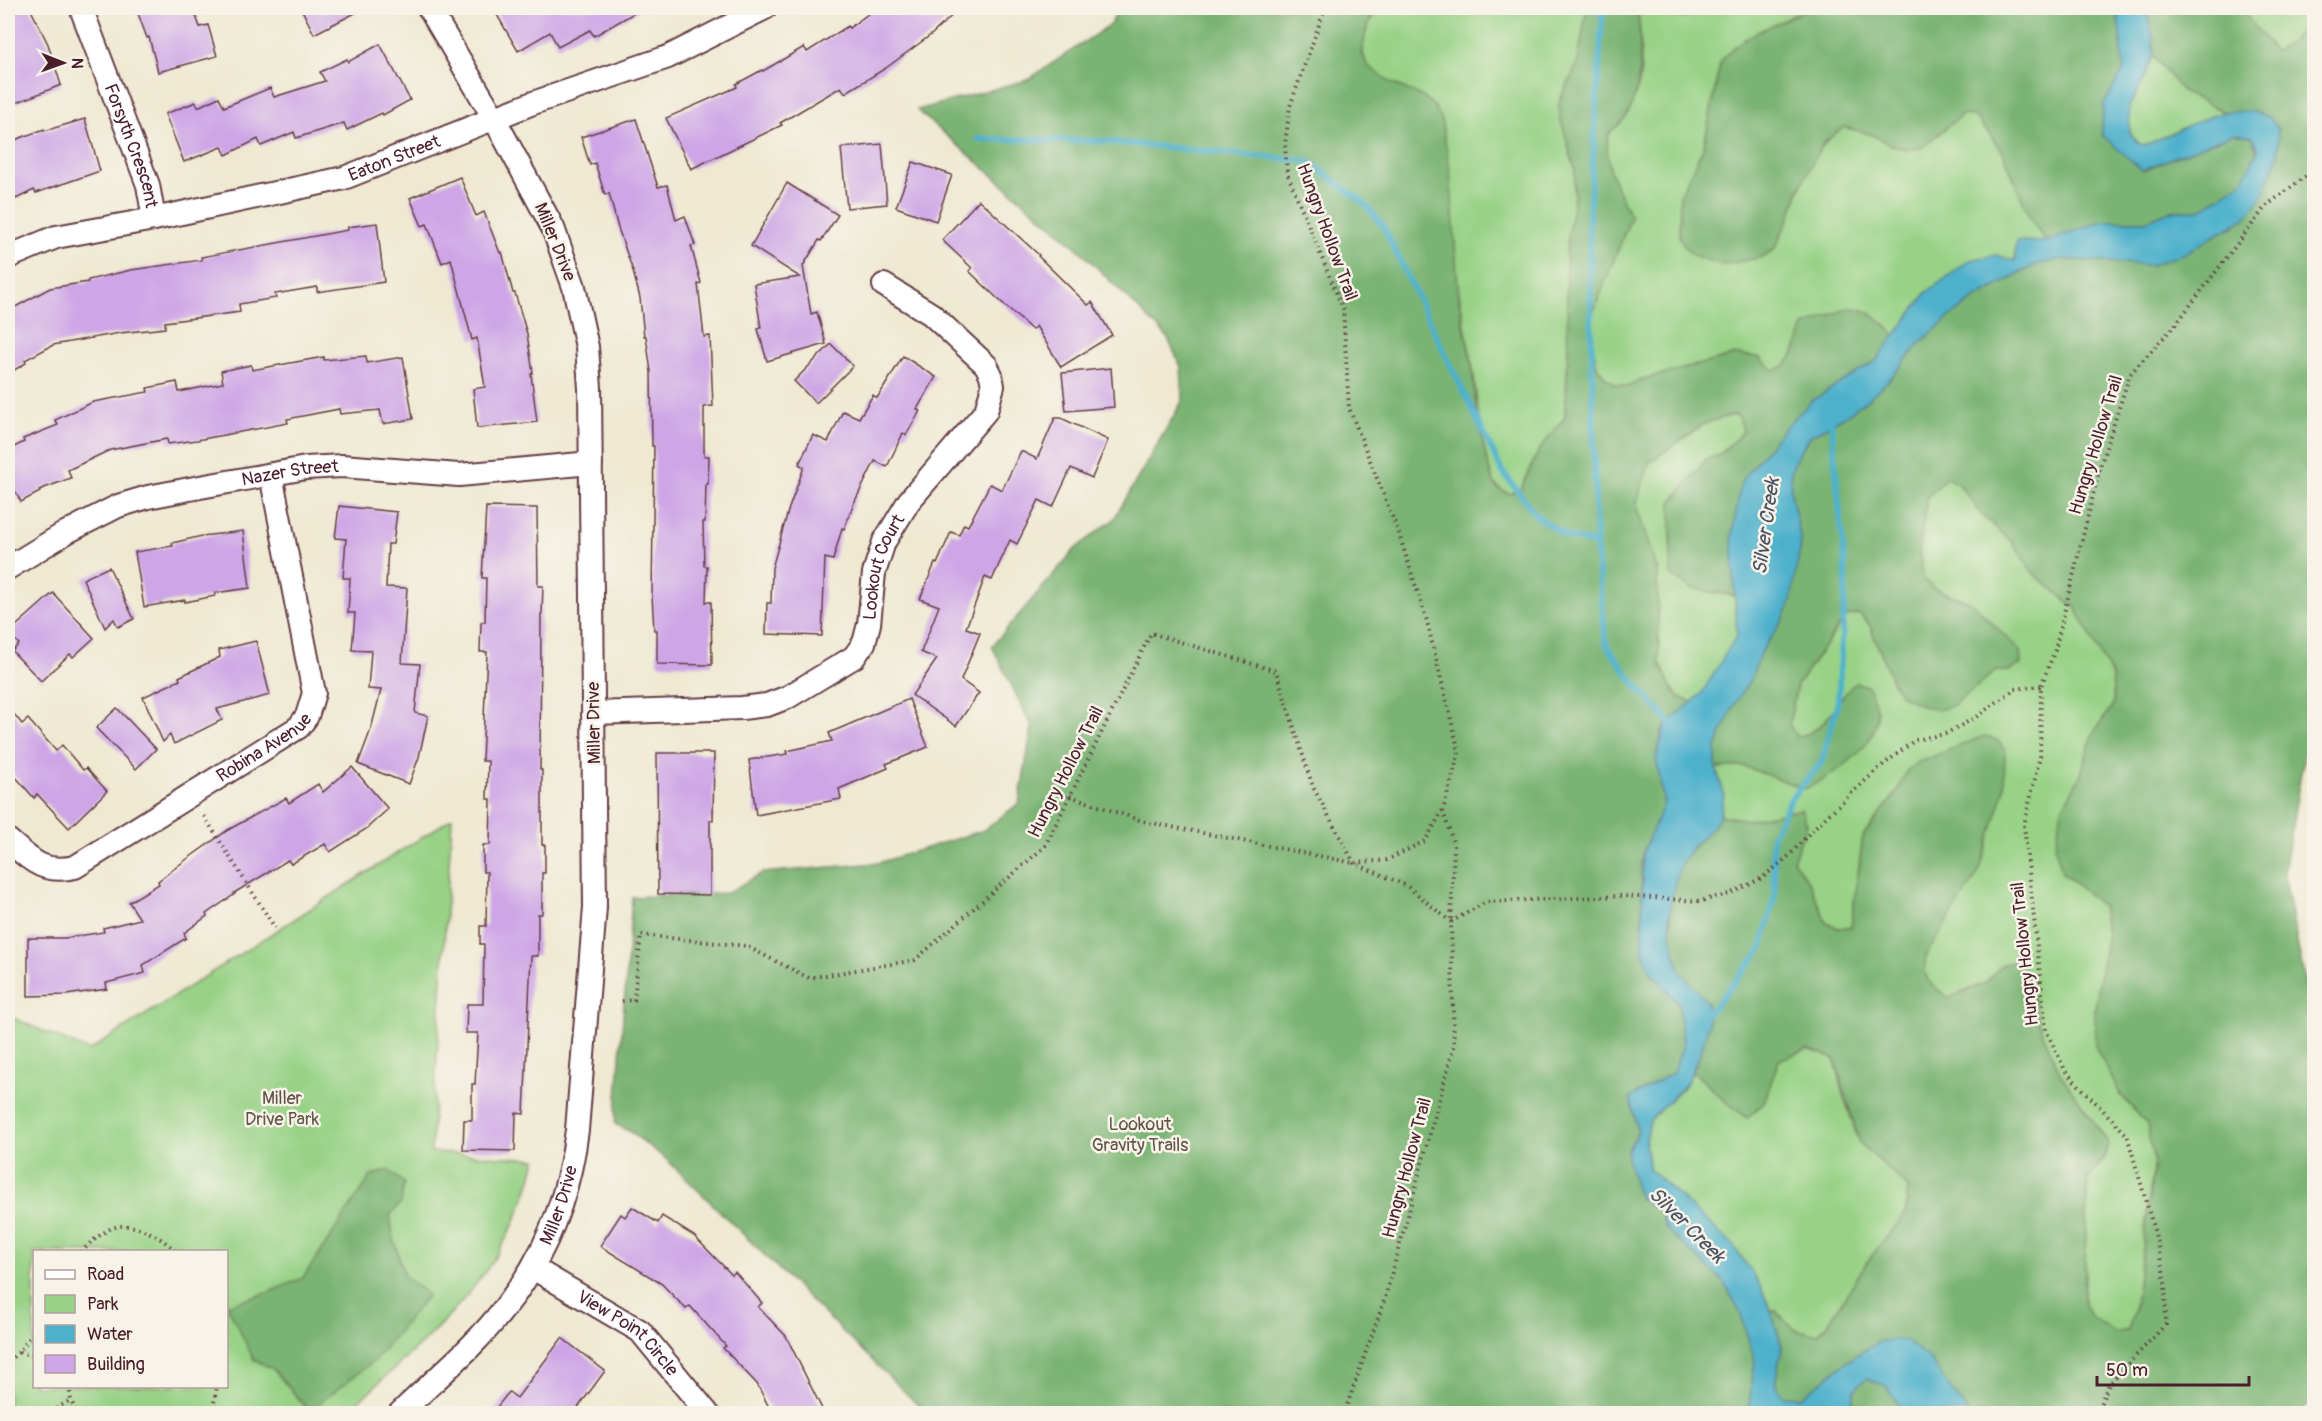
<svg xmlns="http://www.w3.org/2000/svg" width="2322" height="1421" font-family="Pangolin,sans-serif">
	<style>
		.green { fill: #98d286; stroke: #717858; stroke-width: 1.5; fill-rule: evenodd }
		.forest { fill: #7ab473; stroke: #626a4f; stroke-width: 1.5 }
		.water { fill: #4db1cc; stroke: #4c687c; stroke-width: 1.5 }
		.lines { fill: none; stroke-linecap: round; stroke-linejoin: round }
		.stream { stroke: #4db1cc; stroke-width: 6 }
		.building { fill: #cea5e6 }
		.minor-casing { stroke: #633d44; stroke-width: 26 }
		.path { stroke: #633d44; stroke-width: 4; stroke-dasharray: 1.5 4.5; stroke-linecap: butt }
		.minor { stroke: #fff; stroke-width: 22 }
		.labels { text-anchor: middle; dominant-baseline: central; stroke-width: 5; stroke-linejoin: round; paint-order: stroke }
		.street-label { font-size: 18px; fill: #4a1f2b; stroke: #f7f3e8 }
		.park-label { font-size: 18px; fill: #615546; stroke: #f7f3e8 }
		.water-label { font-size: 20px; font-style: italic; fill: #4b5263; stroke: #f7f3e8 }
	</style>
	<rect width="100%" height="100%" fill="#f7f3e8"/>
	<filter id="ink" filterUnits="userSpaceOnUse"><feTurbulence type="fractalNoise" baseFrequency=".0167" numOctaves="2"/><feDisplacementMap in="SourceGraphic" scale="12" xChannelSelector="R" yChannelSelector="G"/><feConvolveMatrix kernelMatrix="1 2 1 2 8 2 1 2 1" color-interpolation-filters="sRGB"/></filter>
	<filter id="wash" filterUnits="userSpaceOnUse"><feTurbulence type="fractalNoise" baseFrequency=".008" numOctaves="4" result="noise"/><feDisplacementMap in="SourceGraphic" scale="24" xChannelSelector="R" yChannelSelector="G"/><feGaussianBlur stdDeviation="1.35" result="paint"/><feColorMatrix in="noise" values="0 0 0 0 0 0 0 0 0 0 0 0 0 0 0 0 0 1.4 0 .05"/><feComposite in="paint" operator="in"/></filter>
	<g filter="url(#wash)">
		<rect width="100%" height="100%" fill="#efe9d2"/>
		<g class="green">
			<path d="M1377 8H1587L1577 66 1559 102 1560 116 1575 169 1565 417 1539 450 1521 489 1509 494C1499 489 1494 485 1491 475 1478 437 1478 397 1471 358 1455 271 1439 185 1425 98 1373 74 1344 69 1377 8Z"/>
			<path d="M1637 8H1664L1671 16 1685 18 1703 8H1804L1799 13 1720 64 1704 146 1680 195 1791 214C1801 183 1815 144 1844 127L1870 134 1894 146 1907 149 1921 148 1962 115 1975 116 2003 152 2030 218 2046 242 2016 241 2015 261 1927 292 1895 336 1885 324 1849 308 1804 326C1798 343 1794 366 1774 370L1758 357 1736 355 1640 380 1628 387 1615 384 1604 376 1597 366 1592 340V315L1631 217C1622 199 1608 177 1606 157 1603 125 1629 113 1638 87 1644 70 1640 25 1637 8Z"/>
			<path d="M2240 8H2314V9L2296 37 2275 52Z"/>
			<path d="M2153 56 2182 91 2224 112 2193 123 2146 145 2139 144 2130 133 2128 106 2140 88Z"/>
			<path d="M1737 414 1743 432 1719 455 1706 459 1690 588 1735 596 1737 635 1735 642 1702 693 1693 703 1679 697 1671 687 1659 661 1657 570 1636 505 1649 463 1705 423Z"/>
			<path d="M1946 478 1959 484 1983 516 2012 542 2034 574 2076 608 2112 677 2114 703 2092 736 2081 774 2062 809V872L2102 906 2107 933 2095 1009 2120 1094 2147 1124 2154 1162 2135 1305 2128 1331 2115 1332 2093 1318 2084 1306 2087 1180 2105 1158 2109 1144 2061 1075 2039 1025 2026 971 2003 964 1985 983 1949 998C1930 984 1921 981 1926 955L1907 771 1895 795 1863 836 1851 927 1838 928 1826 922 1810 884 1793 860 1807 825 1801 809 1747 820 1720 815 1724 794 1716 768 1743 766 1805 789 1869 687 1856 683C1833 702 1830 730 1797 737L1789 725 1797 685 1846 616 1859 614 1869 624 1894 685 1952 706 1996 671H2009L1972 603 1933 588 1923 578 1919 551 1927 497Z"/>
			<path d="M452 818 431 1152 536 1159C510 1276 429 1335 346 1413L8 1414V1022L11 1017 89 1051ZM34 1252H226V1386H34Z"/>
			<path d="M1808 1049 1835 1059 1845 1100 1859 1142 1908 1186 1906 1213 1867 1262 1828 1324 1817 1335 1794 1329 1776 1311 1771 1310 1757 1280 1710 1224 1650 1170 1645 1146 1650 1120 1686 1084 1693 1071 1726 1102 1747 1118 1764 1102 1779 1060Z"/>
		</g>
		<g class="forest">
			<path d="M1118 8H1377L1367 26 1362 53 1367 65 1388 81 1425 98 1434 106 1441 118 1450 169 1459 301 1471 360 1478 424 1491 476 1497 488 1509 494 1521 489 1539 450 1565 417 1568 362 1566 251 1574 197 1575 169 1560 116 1559 102 1577 66 1587 8H1637C1642 43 1646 113 1609 132 1602 165 1617 188 1631 217L1592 315V340L1597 366 1604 376 1615 384 1628 387 1640 380 1736 355 1758 357 1774 370C1794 366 1798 343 1804 326L1849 308C1868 307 1884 322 1895 336L1876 361 1813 400 1732 536 1735 596 1690 588 1671 575V503L1706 459 1719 455 1743 432 1737 414 1705 423 1649 463 1636 505 1657 570 1659 661 1671 687 1679 697 1693 703 1665 726 1662 732 1656 757 1664 806 1642 855 1641 862 1643 951 1651 972 1679 1004 1683 1044 1675 1072 1630 1098 1638 1132 1627 1151 1640 1198 1661 1213 1666 1229 1724 1282 1741 1314 1755 1361 1748 1413H922L921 1408 666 1159 629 1131 615 1124 632 897 727 893 762 873 878 863 984 830 1019 803 1032 727 992 646 1076 548 1114 519 1183 400 1181 367 1167 337 1076 247 917 110 1027 80 1111 24Z"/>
			<path d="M1664 8H1703L1685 18 1671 16Z"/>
			<path d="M1804 8H2117L2124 69 2103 106 2143 170 2232 134 2252 136 2257 153 2242 182 2200 210 2170 211 2146 221H2102L2046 242 2030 218 2003 152 1975 116 1962 115 1921 148 1907 149 1894 146 1870 134 1844 127 1824 142 1799 189 1791 214 1774 250 1762 257 1723 265 1695 256 1685 248 1679 236 1680 195 1704 146 1720 64C1734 37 1773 26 1799 13Z"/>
			<path d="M2145 8H2240L2275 52 2296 37 2314 9V696L2284 873 2314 1030V1402L2293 1414 1968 1413 1949 1388 1881 1341 1856 1355 1801 1397 1783 1396 1775 1384 1782 1347 1771 1310 1776 1311 1794 1329 1817 1335 1828 1324 1867 1262 1906 1213 1908 1187 1859 1142 1835 1059 1808 1049 1779 1060 1764 1102 1747 1118 1726 1102 1693 1071 1699 1057 1707 1002C1698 993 1685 983 1680 971 1668 941 1665 890 1682 862 1693 844 1710 833 1720 815L1747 820 1801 809 1807 825 1793 860 1810 884 1826 922 1838 928 1851 927 1863 836 1895 795 1907 771 1917 763 1984 736 1997 740 2005 750 2004 791 1979 872 1926 955C1921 981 1930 984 1949 998L1985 983 2003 964 2016 962 2026 971 2039 1025 2061 1075 2109 1144 2105 1157 2087 1180 2084 1306 2093 1318 2115 1332 2128 1331 2135 1305 2154 1162 2147 1124 2120 1094 2095 1046V1009L2107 933 2102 906 2062 872 2055 848 2062 809 2081 774 2092 736 2114 703 2112 677 2076 608 2034 574 2012 542 1983 516 1959 484 1946 478 1927 497 1919 551 1923 578 1933 588 1972 603 2020 651 2021 664 2009 671H1996L1952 706 1938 710 1925 707 1902 696 1894 685 1869 624 1859 614 1846 616 1797 685 1789 725 1797 737C1830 730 1833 702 1856 682L1869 687C1872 695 1877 706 1877 714 1878 748 1831 777 1805 789L1743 766 1716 768 1715 747 1734 705 1749 682 1763 649 1783 620 1801 541 1791 493V473L1795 460 1810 436 1845 416 1889 380 1920 343 1951 316 1981 295 2035 265 2062 259 2151 265 2235 226 2278 156 2251 111 2224 112 2182 91 2153 56V36Z"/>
			<path d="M388 1170 404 1183 401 1203 390 1215 393 1235 404 1275 428 1295 375 1360 309 1411 273 1369 254 1360 227 1305 267 1293 303 1278 371 1176Z"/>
			<path d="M1866 1378 1886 1386 1904 1413 1849 1414 1855 1390Z"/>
		</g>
		<path class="water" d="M2117 8H2145L2153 36V56L2140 88 2129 106 2130 133 2139 144 2146 145 2193 123 2224 112 2251 111 2270 118 2278 129V156L2263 196 2246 218 2183 254 2151 265 2062 259 2035 265 1981 295 1951 316 1920 343 1889 380 1868 399 1845 416 1810 436 1795 460 1791 473V493L1801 541 1791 601 1783 620 1763 649 1749 682 1734 705 1716 747V768L1724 794 1720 815 1713 827 1693 846 1681 864 1673 890 1669 918 1673 945 1680 971 1707 1002 1709 1023 1699 1057 1686 1084 1650 1120 1645 1146 1650 1170 1733 1245 1757 1280 1771 1310 1782 1347 1775 1384 1783 1396 1801 1397 1856 1355 1881 1341 1904 1339 1928 1357 1968 1413H1904L1886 1386 1866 1378 1855 1390 1849 1413H1748L1755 1361 1741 1314 1724 1282 1666 1229 1661 1213 1640 1198 1635 1186 1627 1158V1151L1638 1132 1630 1098 1674 1072 1683 1044 1679 1004 1651 972 1643 951 1642 855 1664 803 1656 758 1665 726 1702 693 1737 635 1732 536 1741 483 1744 477 1785 427 1813 400 1876 361 1927 292 1970 260 1996 255 2015 261 2016 241 2046 242 2102 221H2146L2170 211 2200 210 2242 182 2258 150 2252 136 2232 134 2142 170 2102 135 2103 106 2124 69Z"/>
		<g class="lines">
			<g class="stream">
				<path d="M1603 8 1589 216 1596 544 1606 644 1634 683 1674 727"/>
				<path d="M978 139 1103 141 1308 161 1364 203 1383 226 1502 471 1538 517 1567 537 1596 544"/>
				<path d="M1702 1018 1713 1008 1761 950 1775 896 1772 837 1792 797 1822 762 1838 702 1846 579 1831 417"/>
			</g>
		</g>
		<g id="blocks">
			<g class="building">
				<path d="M8 8H30L48 44 61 85 8 106Z"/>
				<path d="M136 8H193L200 27 208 25 217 56 158 72 149 37 147 38Z"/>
				<path d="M301 8H365L314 34Z"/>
				<path d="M493 8H643L594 36 590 30 558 47 550 32 518 51Z"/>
				<path d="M876 8H960L932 34 886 68 845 93 841 87 780 123 782 125 691 169 666 118 737 87 736 84 762 70 763 71 804 47 807 52 848 26 849 28Z"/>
				<path d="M380 44 410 100 383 115 382 113 347 130 344 123 296 138 294 132 261 146 258 139 226 155 222 147 184 162 165 114 196 102 198 107 219 97 224 107 270 88 274 97 325 81 320 72 347 59 348 62Z"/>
				<path d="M85 119 100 171 36 193 34 190 16 199 8 183V146L15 140 44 129V131Z"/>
				<path d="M636 119 658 187 667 185 676 220 685 216 695 245 691 246 701 283 698 284 704 337 710 336 713 406 704 407V456H709L708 484H706L705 522H703L704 566H707L706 602H711L712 665 657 664V630H654L652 595 654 446H652L651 372 646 336H644L640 298 633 271 618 228 609 193 605 195 595 163 590 165 581 137Z"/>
				<path d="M882 144 887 204 847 208 841 148Z"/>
				<path d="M913 162 952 175 936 221 896 207Z"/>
				<path d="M460 177 476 216 484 212 500 253 502 252 513 293H515L527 334 533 373 531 374 537 422 477 428 473 389 485 387 477 338 472 340 451 259 442 263 427 224 422 226 410 198Z"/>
				<path d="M787 183 838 215 821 241 819 240 803 266 811 314 817 312 826 344 767 361 758 329 761 328 754 284 800 277 751 246Z"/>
				<path d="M979 200 1039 255 1038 256 1088 305 1092 302 1112 335 1061 367 1036 326 1032 330 998 299 969 271 972 268 942 240Z"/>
				<path d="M377 223 384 282 317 292V287L275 294 276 298 239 304 240 312 165 322V328L120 333 53 345 25 360 26 363 8 374V311L50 288 88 282V280L131 270 202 260 201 257 348 230V227Z"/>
				<path d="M831 344 853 366 816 403 794 381Z"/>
				<path d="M366 356 367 363 403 357 413 419 383 424 380 410 340 414 339 409 287 419 288 423 197 440 168 444 167 439 110 450 68 470 71 478 39 490 40 492 21 502 15 491 8 495V450L24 442 23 439 58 425 55 420 93 402 148 392 147 388 177 382 179 392 223 383 221 371 251 365 252 370 324 357V360Z"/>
				<path d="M903 356 936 377 917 409 920 411 906 435 903 433 887 467 875 461 854 503 844 529 842 528 833 560 825 558 822 636 766 634 767 603H771L772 568 789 508 804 467 799 464 813 435 828 442 843 411 859 418 873 395 877 398 883 389Z"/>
				<path d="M1111 368 1114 407 1066 411 1062 373Z"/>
				<path d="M1055 418H1061L1108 440 1092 478 1071 468 1053 507 1039 500 1017 544 1010 540 992 580 985 577 966 628 980 633 961 680 979 693 956 726 912 695 937 659 921 652 939 606 920 599 935 563 937 564 951 532 959 535 964 524 968 526 990 484 1002 490 1021 451 1037 459Z"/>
				<path d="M339 506 397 512 393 544H388L386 587 407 588 402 663 420 664 415 713 428 716 419 757 409 784 358 764 371 729 381 690 368 689 371 651 352 650 355 613H348L350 578H343L346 539 335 538Z"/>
				<path d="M486 507 537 508 538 586H543L542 614H541L540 770H542V845H545V873H542V914H538V956H531L524 1114 516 1113 515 1151 463 1150 464 1120H472V1084H475L478 1033H466L467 1004H483L484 944H480V926H486L487 872H483V845H490L491 799H487L488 761H482L487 652H480L481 622H485L486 578H482Z"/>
				<path d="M243 531 250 588 215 593V596L185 602V600L144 607 135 552 173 546 172 543 202 536Z"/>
				<path d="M109 567 134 619 118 627 114 619 105 628 83 579Z"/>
				<path d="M53 593 94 638 73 657 70 654 41 681 12 651 19 644 8 633Z"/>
				<path d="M256 641 270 695 217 709 222 720 174 744 170 735 163 742 143 697 180 680 179 677 220 657 219 650Z"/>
				<path d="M909 699 928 747 886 764 888 768 839 789 841 799 756 815 749 760 788 754 787 751 832 741 829 733Z"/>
				<path d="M8 707 22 724 28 719 56 751 62 745 83 770 86 768 107 791 69 828 37 794 34 798 8 768Z"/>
				<path d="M117 708 156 749 136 769 96 728Z"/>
				<path d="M657 753H714L713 820H710V895L658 894Z"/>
				<path d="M352 767 388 809 366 829 330 852 325 844 291 864 288 860 234 893 235 894 206 914 207 916 184 933 186 938 143 965 145 973 106 983 107 989 66 995 28 996V938H65L104 932 103 928 140 919 129 902 159 884 158 881 183 862 228 830 286 798 289 803 318 784 323 792Z"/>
				<path d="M632 1207 658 1223 662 1216 694 1236 732 1275 735 1272 762 1303 758 1307 786 1336 824 1413H772L757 1384 723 1348 726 1346 690 1306 686 1309 662 1284 600 1246 621 1214 625 1217Z"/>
				<path d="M562 1338 605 1371 574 1413H492L509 1392 517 1398Z"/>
			</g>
		</g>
	</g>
	<g filter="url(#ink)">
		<use href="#blocks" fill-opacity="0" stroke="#633d44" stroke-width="1.5"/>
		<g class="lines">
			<g class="minor-casing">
				<g id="minor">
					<path id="s1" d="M81 8 148 185 154 219"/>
					<path id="s2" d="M8 257 56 237 154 219 344 178 533 103 668 57 765 8"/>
					<path id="s3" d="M8 568 67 532 118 506 148 497 200 487 306 468 342 466 459 475 591 463"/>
					<path id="s4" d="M594 713 742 708 767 705 788 697 854 657 864 643 869 624 874 573 884 542 909 501 986 411 993 386 991 375 986 365 931 314 884 285"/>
					<path id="s5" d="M8 840C31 860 42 874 75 867L299 727 307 716 314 693 271 475"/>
					<path id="s6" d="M533 1268 640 1331 708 1414"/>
					<path id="s7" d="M399 1414C435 1379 476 1346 506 1306 547 1254 569 1195 577 1130L595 907 590 388 587 347 574 287 553 228 494 118 429 8"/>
				</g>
			</g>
			<g class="path">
				<path d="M1070 796 1142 821 1354 863 1387 860 1425 841 1443 810 1459 752 1426 618 1398 531 1349 408 1343 309 1287 173 1285 144 1290 106 1325 8"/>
				<path d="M1443 811 1454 845 1451 922"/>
				<path d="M204 816 275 928"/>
				<path d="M1451 922 1486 902 1622 896 1700 901 1729 894 1762 878 1789 856 1815 827 1879 768 1915 740 1945 734 1973 719 2015 689 2041 686"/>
				<path d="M622 1001 634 1000 641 935 746 946 809 978 915 960 1045 846 1151 633 1276 671 1313 787 1354 863 1407 886 1451 922 1454 1046 1385 1298 1344 1414"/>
				<path d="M81 1252C92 1242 106 1227 121 1226 139 1224 165 1239 176 1252"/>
				<path d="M19 1352 34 1356"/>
				<path d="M8 1361 19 1352 34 1332"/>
				<path d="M69 1386 71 1400 77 1414"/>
				<path d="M46 1414 71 1400"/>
				<path d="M212 1414 217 1386"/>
				<path d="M2096 1414 2109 1384 2166 1324 2165 1280 2155 1233 2127 1135 2066 1072 2046 1030 2024 825 2040 757 2041 686 2055 650 2101 463 2130 374 2176 324 2266 206 2314 170"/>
			</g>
			<use href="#minor" class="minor"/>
		</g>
	</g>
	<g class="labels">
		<g class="street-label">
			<text stroke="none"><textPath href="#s1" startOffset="147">Forsyth Crescent</textPath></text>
			<text stroke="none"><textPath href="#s2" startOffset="400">Eaton Street</textPath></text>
			<text transform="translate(1327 232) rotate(70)">Hungry Hollow Trail</text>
			<text transform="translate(555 242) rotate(68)">Miller Drive</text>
			<text transform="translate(2096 445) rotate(-73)">Hungry Hollow Trail</text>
			<text stroke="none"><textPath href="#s3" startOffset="302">Nazer Street</textPath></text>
			<text stroke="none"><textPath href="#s4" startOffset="369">Lookout Court</textPath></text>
			<text transform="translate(594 723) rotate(-91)">Miller Drive</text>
			<text stroke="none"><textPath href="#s5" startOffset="300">Robina Avenue</textPath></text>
			<text transform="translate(1066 772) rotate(-63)">Hungry Hollow Trail</text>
			<text transform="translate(2025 954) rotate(-96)">Hungry Hollow Trail</text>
			<text transform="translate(1407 1168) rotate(-75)">Hungry Hollow Trail</text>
			<text stroke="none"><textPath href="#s7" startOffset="267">Miller Drive</textPath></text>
			<text stroke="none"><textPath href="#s6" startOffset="116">View Point Circle</textPath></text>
		</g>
		<g class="park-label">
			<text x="282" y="1098">Miller<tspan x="282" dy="21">Drive Park</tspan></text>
			<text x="1140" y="1124">Lookout<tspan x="1140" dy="21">Gravity Trails</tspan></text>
		</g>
		<g class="water-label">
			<text transform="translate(1766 526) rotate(-82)">Silver Creek</text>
			<text transform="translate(1687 1225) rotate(45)">Silver Creek</text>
		</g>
	</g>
	<rect width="2322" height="1421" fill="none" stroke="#f7f3e8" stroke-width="30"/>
	<rect x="33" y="1250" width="195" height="138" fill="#f7f3e8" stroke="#b29e9c" stroke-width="1.5"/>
	<rect x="45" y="1270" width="30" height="9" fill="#ffffff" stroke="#b29e9c" stroke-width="1.5"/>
	<text x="87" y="1280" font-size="18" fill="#4a1f2b">Road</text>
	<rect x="45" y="1295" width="30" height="18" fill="#98d286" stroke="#b29e9c" stroke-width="1.5"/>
	<text x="87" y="1310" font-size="18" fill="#4a1f2b">Park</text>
	<rect x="45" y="1325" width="30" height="18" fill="#4db1cc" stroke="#b29e9c" stroke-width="1.5"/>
	<text x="87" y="1340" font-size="18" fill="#4a1f2b">Water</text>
	<rect x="45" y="1355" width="30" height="18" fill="#cea5e6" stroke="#b29e9c" stroke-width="1.5"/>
	<text x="87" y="1370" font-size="18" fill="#4a1f2b">Building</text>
	<g transform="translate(63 63) rotate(91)" stroke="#f7f3e8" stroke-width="4.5" paint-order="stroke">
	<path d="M0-4.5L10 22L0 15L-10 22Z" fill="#4a1f2b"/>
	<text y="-9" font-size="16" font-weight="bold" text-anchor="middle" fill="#4a1f2b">N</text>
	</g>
	<path d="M2097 1376v9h152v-9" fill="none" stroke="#4a1f2b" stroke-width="3"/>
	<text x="2106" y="1376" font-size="18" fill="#4a1f2b" stroke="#f7f3e8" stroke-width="4.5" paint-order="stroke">50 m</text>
</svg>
